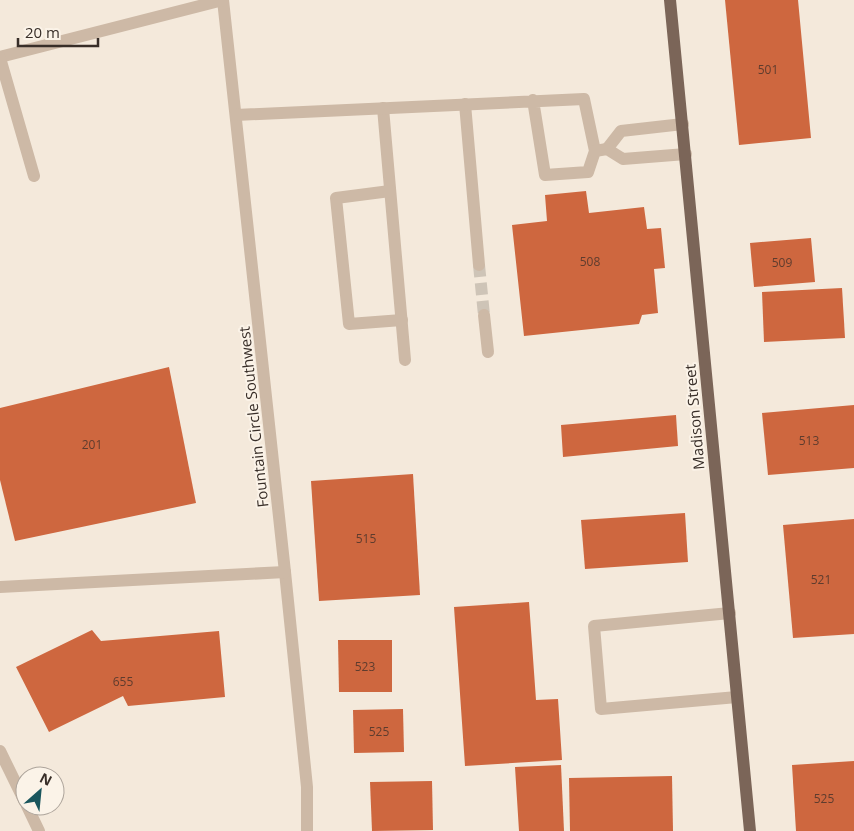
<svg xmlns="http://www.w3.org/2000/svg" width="854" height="831" font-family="'Open Sans',sans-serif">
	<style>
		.building { fill: #ce673f }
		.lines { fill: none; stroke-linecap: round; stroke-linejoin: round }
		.minor-tunnel { stroke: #cec4b7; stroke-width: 12; stroke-dasharray: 12 6; stroke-linecap: butt }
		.minor { stroke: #cdb9a6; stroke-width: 12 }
		.major { stroke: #7b6558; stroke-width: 12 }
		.labels { text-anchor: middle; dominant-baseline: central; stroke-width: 4; stroke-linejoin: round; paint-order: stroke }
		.number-label { font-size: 12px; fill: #5e3c2e }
		.street-label { font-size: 15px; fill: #382e28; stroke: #fbf3e8 }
	</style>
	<rect width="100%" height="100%" fill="#f4e9db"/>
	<g class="building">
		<path d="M725 0H798L811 138 739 145Z"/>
		<path d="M586 191 589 213 644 207 647 229 661 228 665 268 654 269 658 313 642 315 639 324 524 336 512 225 547 221 545 195Z"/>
		<path d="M811 238 815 282 754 287 750 243Z"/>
		<path d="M842 288 845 338 764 342 762 292Z"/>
		<path d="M169 367 196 503 15 541 0 480V408Z"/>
		<path d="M854 405V468L768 475 762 413Z"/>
		<path d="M676 415 678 446 563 457 561 425Z"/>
		<path d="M413 474 420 595 319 601 311 481Z"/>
		<path d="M685 513 688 562 585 569 581 520Z"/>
		<path d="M854 519V634L793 638 783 525Z"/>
		<path d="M529 602 536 700 558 699 562 760 465 766 454 607Z"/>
		<path d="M92 630 101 641 219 631 225 697 128 706 123 696 49 732 16 667Z"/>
		<path d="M338 640H392V692H339Z"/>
		<path d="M403 709 404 752 354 753 353 710Z"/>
		<path d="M854 761V831H796L792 765Z"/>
		<path d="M561 765 564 831H519L515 767Z"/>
		<path d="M672 776 673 831H570L569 778Z"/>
		<path d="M432 781 433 830 372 831 370 782Z"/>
	</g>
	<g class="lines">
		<path class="minor-tunnel" d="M479 265 484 315"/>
		<g class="minor">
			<path d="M223 0 285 572 307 787V831"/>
			<path d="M0 57 223 0"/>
			<path d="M0 58 34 176"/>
			<path d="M465 104 479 265"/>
			<path d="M383 108 405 360"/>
			<path d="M236 115 584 99 595 151 588 172 545 175 533 100"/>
			<path d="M607 149 621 131 683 124"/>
			<path d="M595 151 607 149 623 159 686 154"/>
			<path d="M390 191 336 198 349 324 402 320"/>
			<path d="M484 315 488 352"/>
			<path d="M0 587 285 572"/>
			<path d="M730 613 594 626 601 709 737 697"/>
			<path d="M0 751 25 802"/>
			<path d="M27 806 39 831"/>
		</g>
		<path class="major" d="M670 0 750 831"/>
	</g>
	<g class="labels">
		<g class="number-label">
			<text x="768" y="69">501</text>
			<text x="590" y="261">508</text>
			<text x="782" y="262">509</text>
			<text x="809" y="440">513</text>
			<text x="92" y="444">201</text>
			<text x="366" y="538">515</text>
			<text x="821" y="579">521</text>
			<text x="365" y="666">523</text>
			<text x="123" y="681">655</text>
			<text x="379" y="731">525</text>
			<text x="824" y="798">525</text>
		</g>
		<g class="street-label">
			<text transform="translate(253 417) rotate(-96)">Fountain Circle Southwest</text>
			<text transform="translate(694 417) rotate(-95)">Madison Street</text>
		</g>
	</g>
	<g transform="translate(40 791) rotate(27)"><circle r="24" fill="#fbf3e8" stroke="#ada49b"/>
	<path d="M0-4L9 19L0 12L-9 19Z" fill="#1a565d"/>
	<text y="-8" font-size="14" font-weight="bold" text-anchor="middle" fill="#382e28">N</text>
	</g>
	<path d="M18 38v8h80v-8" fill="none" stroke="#382e28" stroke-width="2.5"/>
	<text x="25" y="38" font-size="15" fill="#382e28" stroke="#fbf3e8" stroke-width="4" paint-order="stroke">20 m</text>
</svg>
